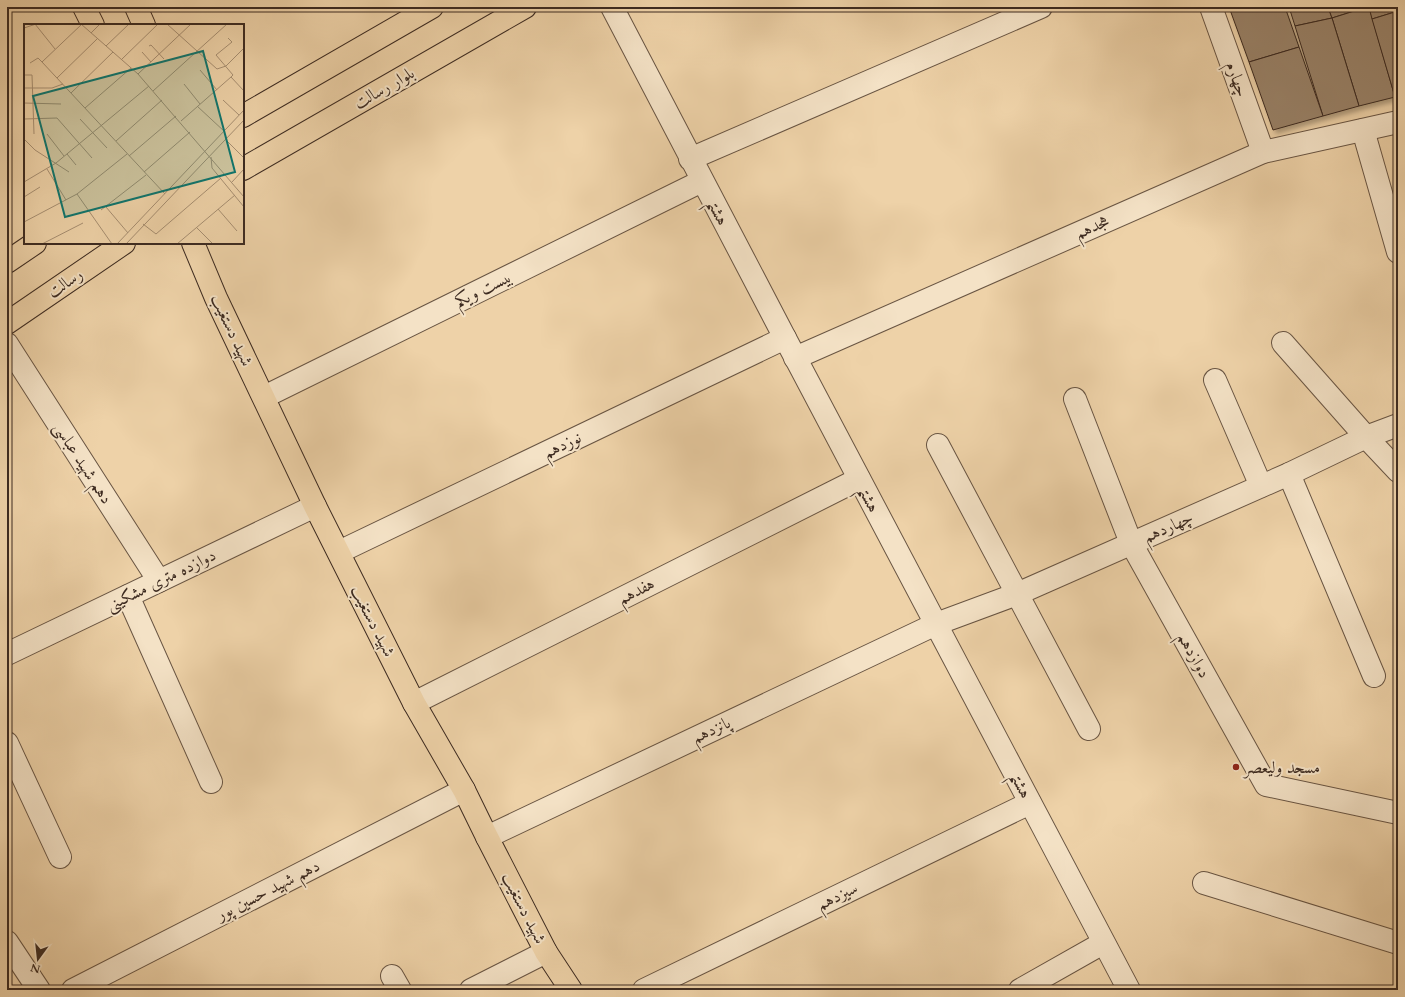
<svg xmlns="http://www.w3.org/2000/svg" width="1405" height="997" font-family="Cardo,Amiri,serif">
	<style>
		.building { fill: #998267; stroke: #3d2b21; filter: url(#shadow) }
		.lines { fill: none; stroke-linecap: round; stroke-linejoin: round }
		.minor-casing { stroke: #695543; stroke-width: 24 }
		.major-casing { stroke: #3d2b21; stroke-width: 24 }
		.minor { stroke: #f4e2c6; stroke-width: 22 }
		.major { stroke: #eed2a8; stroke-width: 22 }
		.poi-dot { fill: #8f2418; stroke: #f4e2c6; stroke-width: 1.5 }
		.labels { text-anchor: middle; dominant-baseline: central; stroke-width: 4; stroke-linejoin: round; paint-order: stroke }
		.street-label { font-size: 17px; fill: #3d2b21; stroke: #f4e2c6 }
		.poi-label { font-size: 17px; fill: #3d2b21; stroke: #f4e2c6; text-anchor: start }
		.inset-road { fill: none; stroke: #a78f72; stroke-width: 1 }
		.view { fill: #0f766e; fill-opacity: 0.15; stroke: #0f766e; stroke-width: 2 }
		.inset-edge { fill: none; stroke: #3d2b21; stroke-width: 2 }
	</style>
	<defs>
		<filter id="shadow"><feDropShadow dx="3.5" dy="3.5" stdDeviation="2" flood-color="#0004"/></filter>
	</defs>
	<rect width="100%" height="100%" fill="#eed2a8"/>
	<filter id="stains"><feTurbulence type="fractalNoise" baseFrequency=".005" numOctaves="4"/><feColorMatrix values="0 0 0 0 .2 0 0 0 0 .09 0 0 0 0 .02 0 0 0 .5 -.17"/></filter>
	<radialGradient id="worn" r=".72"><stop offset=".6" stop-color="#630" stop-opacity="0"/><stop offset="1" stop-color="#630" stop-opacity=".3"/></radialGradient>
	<g class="building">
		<path d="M1229 7H1285L1299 47 1249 62Z"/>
		<path d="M1289 7H1328L1332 18 1295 26Z"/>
		<path d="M1328 7H1367L1332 18Z"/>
		<path d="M1367 7H1369L1395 97 1359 106 1332 18Z"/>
		<path d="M1369 7H1398V11L1372 19Z"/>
		<path d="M1398 11V96L1395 97 1372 19Z"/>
		<path d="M1332 18 1359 106 1323 116 1295 26Z"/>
		<path d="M1299 47 1323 116 1273 130 1249 62Z"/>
	</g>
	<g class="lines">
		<g class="minor-casing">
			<g id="minor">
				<path d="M612 7 785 338 1129 990"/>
				<path d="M1211 7 1263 152"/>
				<path d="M1363 130 1398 252"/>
				<path d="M690 159 1041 7"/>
				<path d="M1283 343 1366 437 1398 471"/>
				<path d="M7 344 159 581"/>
				<path d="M795 358 1263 152 1398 122"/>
				<path d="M1215 380 1261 486"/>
				<path d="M264 397 702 181"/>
				<path d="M1075 399 1131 543 1266 785 1398 813"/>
				<path d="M938 445 1089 729"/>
				<path d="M1289 474 1374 676"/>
				<path d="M339 552 785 338"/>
				<path d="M128 596 211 782"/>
				<path d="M7 654 315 506"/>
				<path d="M414 703 859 479"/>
				<path d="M7 743 60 857"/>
				<path d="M487 837 936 624 1017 594 1289 474 1366 437 1398 425"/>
				<path d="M1204 883 1398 943"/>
				<path d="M7 942 39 990"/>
				<path d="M392 976 400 990"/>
				<path d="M73 990 464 790"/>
				<path d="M471 990 546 952"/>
				<path d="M644 990 1030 803"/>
				<path d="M1020 990 1103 943"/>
			</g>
		</g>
		<g class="major-casing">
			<g id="major">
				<path d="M84 7 93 25"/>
				<path d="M136 7 144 25"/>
				<path d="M243 116 432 7"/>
				<path d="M243 169 525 7"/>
				<path d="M193 243 216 298 315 506 414 703 464 790 487 837 546 952 571 990"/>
				<path d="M7 262 35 243"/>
				<path d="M7 323 124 243"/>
			</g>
		</g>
		<use href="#minor" class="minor"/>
		<use href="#major" class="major"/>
	</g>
	<circle class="poi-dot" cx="1236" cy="767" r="4"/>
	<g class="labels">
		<g class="street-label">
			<text transform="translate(1237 79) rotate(70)">چهارم</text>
			<text transform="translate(384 88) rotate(-30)">بلوار رسالت</text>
			<text transform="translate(718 212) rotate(62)">هشتم</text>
			<text transform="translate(1092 227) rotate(-24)">هجدهم</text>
			<text transform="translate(65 283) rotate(-34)">رسالت</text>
			<text transform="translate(483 289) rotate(-26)">بیست ویکم</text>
			<text transform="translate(232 330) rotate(65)">شهید دستغیب</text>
			<text transform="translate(562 445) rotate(-26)">نوزدهم</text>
			<text transform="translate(83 463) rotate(57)">دهم شهید عباسی</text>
			<text transform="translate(869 499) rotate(62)">هشتم</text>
			<text transform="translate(1168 527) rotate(-24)">چهاردهم</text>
			<text transform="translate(161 580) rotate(-26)">دوازده متری مشکینی</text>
			<text transform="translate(636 591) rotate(-27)">هفدهم</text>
			<text transform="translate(373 621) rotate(63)">شهید دستغیب</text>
			<text transform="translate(1194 655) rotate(61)">دوازدهم</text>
			<text transform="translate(711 730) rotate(-25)">پانزدهم</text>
			<text transform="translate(1021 785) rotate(62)">هشتم</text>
			<text transform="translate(268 890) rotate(-27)">دهم شهید حسین پور</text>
			<text transform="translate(837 896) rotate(-26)">سیزدهم</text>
			<text transform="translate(524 908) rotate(63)">شهید دستغیب</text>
		</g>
		<g class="poi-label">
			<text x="1244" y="767">مسجد ولیعصر</text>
		</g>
	</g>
	<g transform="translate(24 24)">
		<rect width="220" height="220" fill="#eed2a8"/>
		<path class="inset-road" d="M11 0 31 25M57 0 114 50 220 173M143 0 193 45 202 42 220 24M0 4 12 0M67 9 76 0M204 14 208 18 192 31 209 51 207 53M82 22 105 0M125 22 127 21 140 35M118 28 127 38M98 35 134 0M18 38 58 0M6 39 14 34 18 38 141 170M176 46 193 66M114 50 167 0M0 51H8L10 110M207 53 220 67M33 54 73 15M160 60 176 80M0 64H28L39 60M129 67 203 0M47 69 89 28M199 76 215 91M0 79 37 80M173 82 201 108M61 84 107 44M0 95 33 94 68 134M56 95 83 124M157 97 207 53M23 110 40 132M0 115 11 126 45 148M202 116 220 134M92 117 138 76M43 130 52 141M105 132 152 92M187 133 188 144 220 183M23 145 42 176M120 148 166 108M0 158 32 139 125 62M208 158 220 145M53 170 88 220M0 173 16 163M82 183 104 209M194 185 213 207M77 186 122 151M0 198 53 170 103 130M119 200 132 210 197 154M173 204 189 220M18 220 59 199M93 220 220 86M102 220 220 96M153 220 211 171"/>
		<path class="view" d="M179 27 211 148 41 193 9 72Z"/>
		<rect width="220" height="220" class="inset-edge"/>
	</g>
	<rect width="1405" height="997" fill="none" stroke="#eed2a8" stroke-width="24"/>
	<rect x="8" y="8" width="1389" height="981" fill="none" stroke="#3d2b21" stroke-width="2"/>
	<rect x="12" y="12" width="1381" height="973" fill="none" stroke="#3d2b21"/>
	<g transform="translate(38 959) rotate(195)" stroke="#f4e2c6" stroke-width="3" paint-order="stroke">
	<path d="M0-3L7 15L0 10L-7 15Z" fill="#3d2b21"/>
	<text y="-6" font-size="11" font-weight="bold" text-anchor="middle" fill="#3d2b21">N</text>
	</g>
	<rect width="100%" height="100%" filter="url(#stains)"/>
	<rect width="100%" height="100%" fill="url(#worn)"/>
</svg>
